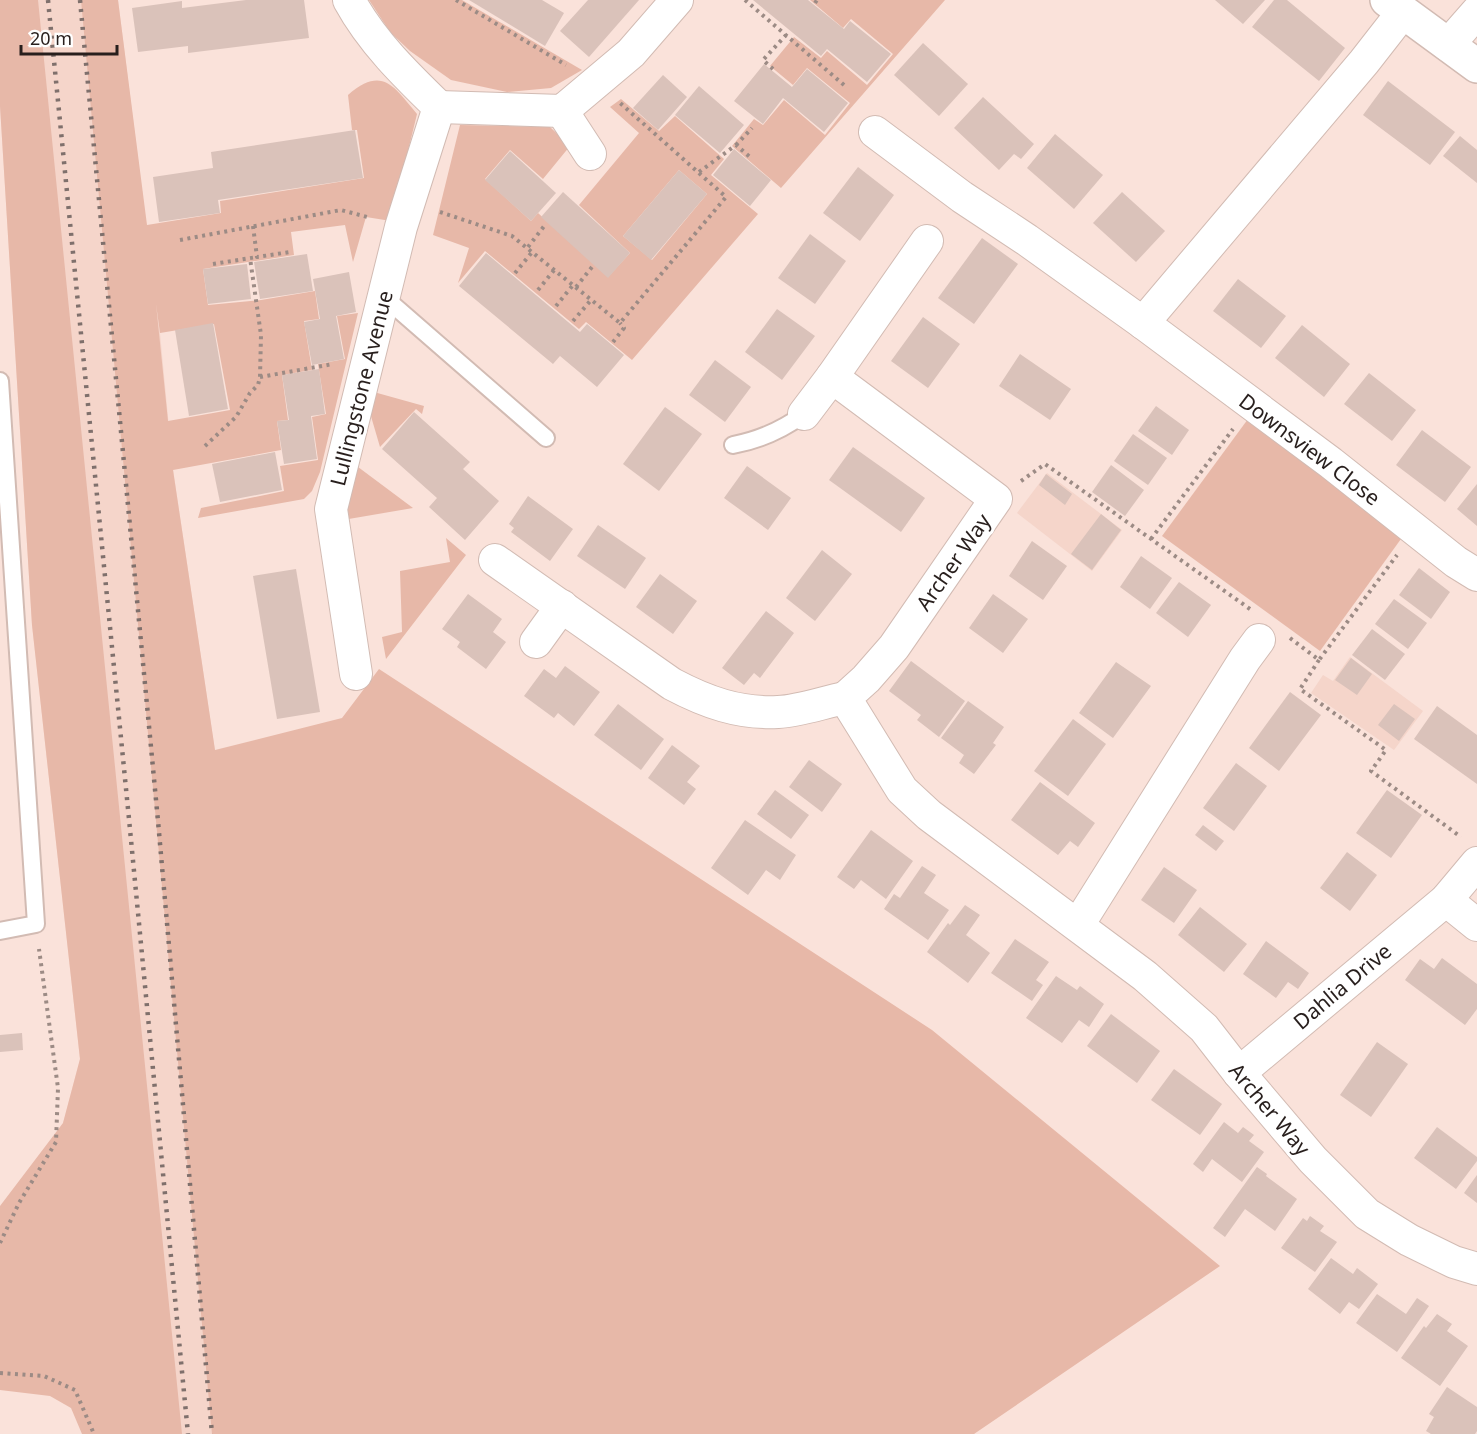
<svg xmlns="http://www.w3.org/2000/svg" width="1477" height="1434" font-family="'Noto Sans',sans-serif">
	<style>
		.built { fill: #f5d5ca }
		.green { fill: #e7b8a8; fill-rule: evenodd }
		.building { fill: #dac2ba }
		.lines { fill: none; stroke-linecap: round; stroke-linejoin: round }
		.lane-casing { stroke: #d2bbb3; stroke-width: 20 }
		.street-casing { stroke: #d2bbb3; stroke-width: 34 }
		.secondary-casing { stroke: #d2bbb3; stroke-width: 36 }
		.path { stroke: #9c8b85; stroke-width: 4; stroke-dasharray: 3 4.5; stroke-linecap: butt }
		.lane { stroke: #fff; stroke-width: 16 }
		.street { stroke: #fff; stroke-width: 32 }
		.secondary { stroke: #fff; stroke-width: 33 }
		.rail { stroke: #7f706c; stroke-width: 4.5; stroke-dasharray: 3 6; stroke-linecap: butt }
		.labels { text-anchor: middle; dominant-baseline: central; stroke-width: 6; stroke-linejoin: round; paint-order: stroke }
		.street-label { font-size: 21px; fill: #281f1d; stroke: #fff }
	</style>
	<rect width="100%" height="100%" fill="#fae2da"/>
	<g class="built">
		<path d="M0 0H118L160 333 173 469 271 1127 285 1434H100L63 1123 80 1059 32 625 0 106Z"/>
		<path d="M1047 473 1122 530 1092 571 1017 513Z"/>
		<path d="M1350 657 1423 711 1394 750 1311 693 1323 675 1333 681Z"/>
	</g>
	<g class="green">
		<path d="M0 0H38L182 1434H82L71 1408 50 1396 0 1390V1206L63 1123 80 1059 32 625 0 106Z"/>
		<path d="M81 0H118L147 225 221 213 220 201 364 178 357 130H352L348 95C383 65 394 87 417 114L391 221 366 217 353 262 345 225 291 232 294 255 203 269 208 305 261 300 315 291 319 319 304 321 312 370 282 375 288 420 277 421 281 450 173 470 215 750 342 718 379 669 932 1030 1220 1266 974 1434H212ZM156 304 160 333 214 324 230 410 168 421Z"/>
		<path d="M369 0H462L582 70 551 88 507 92 451 80 410 51 390 32Z"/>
		<path d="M810 0H945L781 188 732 146 754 119 763 125 784 100 825 135 850 103 807 68 793 85 770 66 794 37 821 58 827 51 867 85 893 54 851 19 843 28Z"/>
		<path d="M621 99 659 131 675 116 724 159 711 175 758 214 632 360 586 322 579 329 485 251 458 283 469 248 433 235 460 125 550 127 570 146 543 179 510 150 485 179 531 221 538 213 608 277 630 253 579 205 639 133 610 107ZM679 170 707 194 652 260 623 236Z"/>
		<path d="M358 313 320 472 312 491 304 499 198 518 201 508 284 491 280 466 318 460 312 417 326 414 318 364 345 359 337 316Z"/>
		<path d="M363 389 424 406 422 414 416 409 380 447Z"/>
		<path d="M1248 419 1406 532 1320 651 1162 536Z"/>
		<path d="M346 458 413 508 337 521Z"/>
		<path d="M446 538 466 555 386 659 382 637 402 632 400 571 450 562Z"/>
	</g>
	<g class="building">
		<path d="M246 0H304L309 38 188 53V46L138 52 132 8 182 1V8Z"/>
		<path d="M469 0H542L564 13 545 46Z"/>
		<path d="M588 0H639L589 57 560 31Z"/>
		<path d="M753 0H808L844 29 850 21 891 54 867 82 827 49 821 56Z"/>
		<path d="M1215 0H1265L1243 24Z"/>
		<path d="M1274 0H1287L1345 48 1319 81 1252 27Z"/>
		<path d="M923 43 968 84 939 116 894 75Z"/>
		<path d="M764 64 792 87 807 69 848 103 824 132 783 98 763 124 734 101Z"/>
		<path d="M663 75 687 97 658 130 633 108Z"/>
		<path d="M1388 81 1455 132 1430 165 1363 115Z"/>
		<path d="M699 86 744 125 720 153 675 115Z"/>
		<path d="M983 97 1034 144 1021 159 1014 154 999 170 954 128Z"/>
		<path d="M355 130 363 178 218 200 220 213 159 222 153 177 213 168 211 152Z"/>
		<path d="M1055 134 1103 175 1074 209 1027 168Z"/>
		<path d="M1460 136 1477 150V183L1443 156Z"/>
		<path d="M734 149 771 180 750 206 713 175Z"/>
		<path d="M510 151 556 193 531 221 485 180Z"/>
		<path d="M858 167 894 195 860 241 823 213Z"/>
		<path d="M679 170 707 194 651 260 623 236Z"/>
		<path d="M563 192 630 253 608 278 541 217Z"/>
		<path d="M1122 192 1165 231 1136 262 1093 223Z"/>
		<path d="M810 234 846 261 815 304 778 278Z"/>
		<path d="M982 238 1018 264 974 324 938 298Z"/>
		<path d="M486 253 580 332 587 324 624 355 597 387 560 356 553 364 459 286Z"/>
		<path d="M307 254 313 291 260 299 254 262Z"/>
		<path d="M247 264 251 299 208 304 203 269Z"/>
		<path d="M349 272 356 312 336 316 344 359 312 365 304 322 320 319 313 279Z"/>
		<path d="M1238 279 1286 316 1261 348 1213 311Z"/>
		<path d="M777 309 815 336 782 380 745 352Z"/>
		<path d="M923 317 960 344 928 388 891 361Z"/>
		<path d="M213 323 228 409 189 416 175 330Z"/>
		<path d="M1302 325 1350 364 1324 397 1275 358Z"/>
		<path d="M1020 354 1071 389 1050 420 999 386Z"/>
		<path d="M715 360 751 387 725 422 689 395Z"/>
		<path d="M319 369 325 414 311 416 317 459 284 464 277 421 289 420 282 375Z"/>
		<path d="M1369 373 1416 410 1392 441 1344 404Z"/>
		<path d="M1156 406 1189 430 1172 455 1138 431Z"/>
		<path d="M665 407 702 434 659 491 623 464Z"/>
		<path d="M414 412 470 462 463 469 499 501 465 540 429 507 437 498 382 449Z"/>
		<path d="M1422 430 1471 467 1445 502 1396 465Z"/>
		<path d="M1133 434 1167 458 1148 485 1114 461Z"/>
		<path d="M853 447 925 498 901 532 829 480Z"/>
		<path d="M275 452 282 490 220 502 212 464Z"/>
		<path d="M1111 465 1144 490 1125 516 1092 492Z"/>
		<path d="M747 466 791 498 768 530 724 498Z"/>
		<path d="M1046 474 1072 494 1065 505 1039 485Z"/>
		<path d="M1477 484V526L1457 509Z"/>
		<path d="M528 496 573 529 550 561 511 532 514 528 509 524Z"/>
		<path d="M1101 514 1121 530 1092 570 1071 554Z"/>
		<path d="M598 525 646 558 625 589 577 556Z"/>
		<path d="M1032 541 1067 566 1043 600 1009 576Z"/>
		<path d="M822 550 852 574 815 621 786 598Z"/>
		<path d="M1141 556 1172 578 1150 609 1120 587Z"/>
		<path d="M1419 568 1450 592 1431 619 1399 595Z"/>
		<path d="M296 569 320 712 277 719 253 576Z"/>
		<path d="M660 574 697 601 673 634 636 607Z"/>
		<path d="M1179 582 1211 605 1188 637 1156 613Z"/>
		<path d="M468 594 502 619 493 632 506 642 486 669 457 647 460 642 442 629Z"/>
		<path d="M993 594 1028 619 1003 653 969 628Z"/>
		<path d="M1394 599 1427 623 1408 649 1375 624Z"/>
		<path d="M766 611 794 633 760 678 754 673 744 685 722 668Z"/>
		<path d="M1372 629 1405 654 1385 680 1352 655Z"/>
		<path d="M1351 658 1372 674 1357 695 1335 680Z"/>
		<path d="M911 661 965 701 939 737 917 720 921 715 889 691Z"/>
		<path d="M1116 662 1151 686 1113 738 1079 713Z"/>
		<path d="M565 666 600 692 574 726 558 713 554 718 524 696 544 669 556 678Z"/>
		<path d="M1290 692 1321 715 1279 771 1249 748Z"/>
		<path d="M968 701 1004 727 993 743 996 745 974 774 959 763 964 755 941 738Z"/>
		<path d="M618 704 664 739 641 770 594 735Z"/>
		<path d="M1394 704 1415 719 1399 741 1378 725Z"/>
		<path d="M1437 706 1477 735V784L1414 739Z"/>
		<path d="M1073 719 1106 744 1068 796 1034 771Z"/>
		<path d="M672 745 700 766 687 782 696 789 684 805 648 778Z"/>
		<path d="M809 760 842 784 822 812 789 787Z"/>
		<path d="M1236 763 1267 786 1234 831 1203 808Z"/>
		<path d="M1040 782 1095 823 1078 847 1070 841 1058 855 1011 820Z"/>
		<path d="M775 790 809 815 791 839 757 814Z"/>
		<path d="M1387 790 1422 815 1391 858 1356 833Z"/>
		<path d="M745 820 796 855 780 880 766 870 748 895 711 868Z"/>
		<path d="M1203 825 1224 841 1216 851 1195 835Z"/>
		<path d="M871 830 913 861 886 899 861 880 854 889 837 877Z"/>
		<path d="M1347 852 1377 875 1350 911 1320 888Z"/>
		<path d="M922 866 936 875 924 893 949 910 928 940 884 909 894 894 900 898Z"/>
		<path d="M1164 867 1197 890 1174 923 1141 900Z"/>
		<path d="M965 905 980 915 966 935 990 953 968 983 927 952 948 923 950 925Z"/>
		<path d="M1200 907 1247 944 1224 972 1178 935Z"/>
		<path d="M1015 939 1049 962 1036 980 1043 985 1032 1001 991 973Z"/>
		<path d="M1266 941 1309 973 1298 989 1288 982 1276 998 1243 974Z"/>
		<path d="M1442 958 1477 984V1009L1465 1025 1405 980 1420 959 1434 969Z"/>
		<path d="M1056 976 1077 990 1080 986 1104 1004 1089 1027 1079 1020 1062 1043 1026 1018Z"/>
		<path d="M1111 1014 1160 1051 1137 1083 1087 1046Z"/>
		<path d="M22 1033 23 1050 0 1052V1035Z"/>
		<path d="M1377 1042 1408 1064 1371 1117 1340 1095Z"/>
		<path d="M1174 1069 1222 1104 1200 1135 1151 1100Z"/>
		<path d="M1224 1122 1238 1133 1243 1127 1254 1135 1249 1141 1264 1152 1242 1182 1212 1159 1203 1172 1193 1164Z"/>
		<path d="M1437 1127 1477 1157V1161L1456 1189 1414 1158Z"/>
		<path d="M1257 1167 1267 1174 1266 1176 1297 1199 1275 1231 1245 1209 1225 1237 1213 1228Z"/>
		<path d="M1477 1175V1203L1464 1193Z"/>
		<path d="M1310 1216 1324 1226 1320 1231 1337 1242 1315 1272 1281 1248 1303 1218 1307 1221Z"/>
		<path d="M1331 1258 1353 1274 1357 1268 1378 1284 1359 1309 1349 1302 1340 1314 1308 1289Z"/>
		<path d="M1377 1294 1406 1314 1417 1298 1429 1306 1397 1352 1356 1323Z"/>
		<path d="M1437 1314 1452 1324 1447 1331 1468 1346 1440 1386 1401 1358 1424 1326 1426 1328Z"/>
		<path d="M1447 1387 1477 1407V1431L1475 1434H1431L1426 1431 1434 1417 1429 1414Z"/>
	</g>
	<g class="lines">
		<g class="lane-casing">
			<g id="lane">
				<path d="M384 297 546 438"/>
				<path d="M0 381 36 924 0 931"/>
				<path d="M733 445C760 440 782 430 804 414"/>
			</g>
		</g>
		<g class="street-casing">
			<g id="street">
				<path d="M349 0C372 42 405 74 439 107L401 227 331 509 356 674"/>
				<path d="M1448 45 1477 12"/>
				<path d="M439 107 562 111 631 53 677 0"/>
				<path d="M562 111 590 154"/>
				<path d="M875 132 962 197 1027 240 1143 323 1331 463 1456 562 1477 575"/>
				<path d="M927 241 832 377 996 499 894 647 866 679 845 698 902 790 929 815 1145 976 1204 1028 1239 1073 1313 1160 1367 1214 1409 1240 1454 1262 1477 1269"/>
				<path d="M1143 323 1364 62 1403 12"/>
				<path d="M804 414 832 377"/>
				<path d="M495 560 672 684C706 702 739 714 778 712 800 711 824 702 845 698"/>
				<path d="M536 642 562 606"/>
				<path d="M1446 900 1477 925"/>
				<path d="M1078 925 1245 659 1259 640"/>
				<path d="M1239 1073 1446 900 1477 863"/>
			</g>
		</g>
		<g class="secondary-casing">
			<path id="secondary" d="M1387 0 1477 66"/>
		</g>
		<g class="path">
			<path d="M456 0 566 65"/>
			<path d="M745 0 844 85"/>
			<path d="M815 3 817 0"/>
			<path d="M773 69 763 60 786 35"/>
			<path d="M736 145 752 128"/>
			<path d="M699 172 736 145 750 157"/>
			<path d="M440 212 512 236 620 323 726 197 619 102"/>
			<path d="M253 226 257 257 290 252"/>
			<path d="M180 240 341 210 371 218"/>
			<path d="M528 247 545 225"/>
			<path d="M213 264 257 257"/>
			<path d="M515 273 533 251"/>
			<path d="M576 287 592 267"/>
			<path d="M538 290 555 269"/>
			<path d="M556 306 573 285"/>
			<path d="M573 321 591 300"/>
			<path d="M613 342 624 328 620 323"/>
			<path d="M260 377 333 364"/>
			<path d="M205 446 236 417 250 393 258 385 260 377 261 335 250 258"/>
			<path d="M1021 481 1045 464 1250 609"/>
			<path d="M1151 539 1233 429"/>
			<path d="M1290 638 1319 660 1397 555"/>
			<path d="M1319 660 1300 689 1386 750 1371 771 1461 837"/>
			<path d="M0 1243 19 1203 56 1142 58 1088 39 949"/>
			<path d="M0 1373 44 1376 75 1390 94 1434"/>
		</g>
		<use href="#lane" class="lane"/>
		<use href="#street" class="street"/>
		<use href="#secondary" class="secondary"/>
		<g class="rail">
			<path d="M48 0 129 819 188 1434"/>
			<path d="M80 0 158 821 212 1434"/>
		</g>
	</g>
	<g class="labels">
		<g class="street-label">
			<text transform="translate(361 388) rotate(-76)">Lullingstone Avenue</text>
			<text transform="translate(1310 449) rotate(37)">Downsview Close</text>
			<text transform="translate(953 562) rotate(-55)">Archer Way</text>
			<text transform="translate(1342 986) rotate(-40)">Dahlia Drive</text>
			<text transform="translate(1270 1109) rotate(50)">Archer Way</text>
		</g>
	</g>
	<path d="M21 45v9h96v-9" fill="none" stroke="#281f1d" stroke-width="3"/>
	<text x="30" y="45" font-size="18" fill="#281f1d" stroke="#ffffff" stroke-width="4.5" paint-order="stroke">20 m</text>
</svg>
